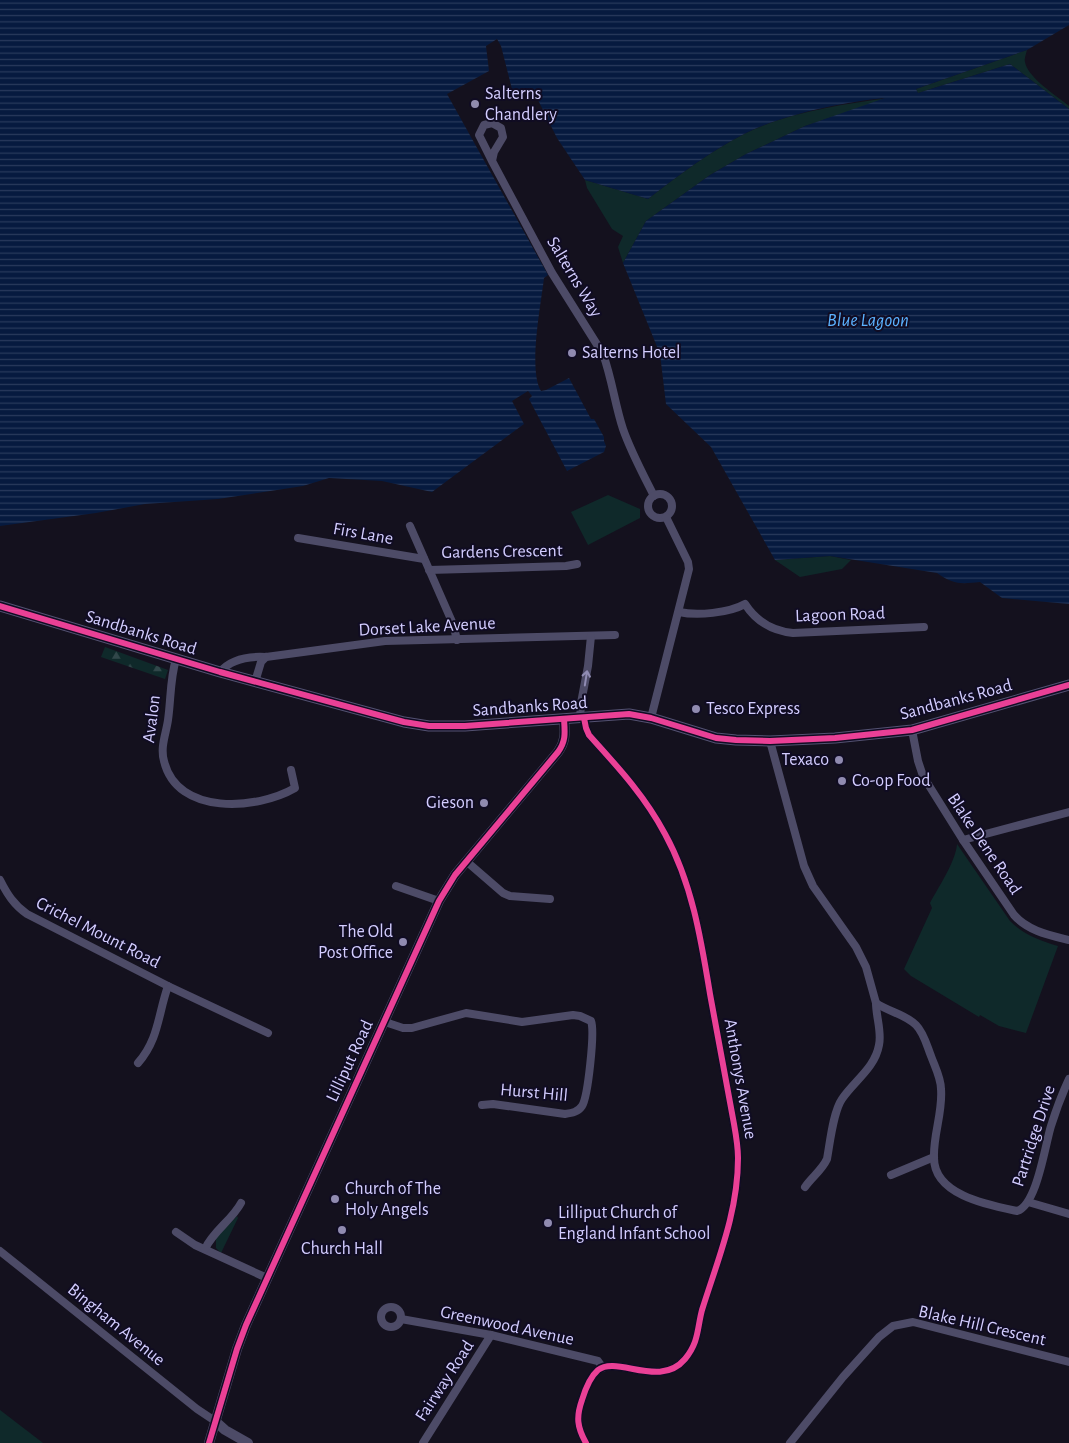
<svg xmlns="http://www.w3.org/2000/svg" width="1069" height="1443" font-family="'Alegreya Sans',sans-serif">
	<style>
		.grass { fill: #0f292a }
		.forest { fill: url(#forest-firs) }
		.water { fill: url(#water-rules) }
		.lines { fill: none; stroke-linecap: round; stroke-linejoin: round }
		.minor { stroke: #4d4b67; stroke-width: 8 }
		.tertiary { stroke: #4d4b67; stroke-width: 10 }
		.secondary { stroke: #545272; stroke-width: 11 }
		.cycleway-casing { stroke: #100c23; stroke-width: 9 }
		.cycleway { stroke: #ea4096; stroke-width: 6 }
		.oneway { stroke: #908cb3 }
		.poi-dot { fill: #908bb0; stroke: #100c23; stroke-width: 2 }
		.labels { text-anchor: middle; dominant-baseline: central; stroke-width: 4; stroke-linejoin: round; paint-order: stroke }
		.poi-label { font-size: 18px; fill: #d3cdff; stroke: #100c23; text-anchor: start }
		.street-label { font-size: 18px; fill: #d3cdff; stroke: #100c23 }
		.water-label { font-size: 19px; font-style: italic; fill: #5bb2ff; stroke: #100c23 }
	</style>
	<defs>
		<pattern id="forest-firs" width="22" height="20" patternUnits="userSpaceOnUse" patternTransform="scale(1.25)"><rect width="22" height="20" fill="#0f292a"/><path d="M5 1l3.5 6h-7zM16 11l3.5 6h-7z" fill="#31474a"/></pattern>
		<pattern id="water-rules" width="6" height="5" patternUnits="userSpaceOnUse" patternTransform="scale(1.25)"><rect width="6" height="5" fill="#061a3f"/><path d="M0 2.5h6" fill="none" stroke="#293a5c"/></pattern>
	</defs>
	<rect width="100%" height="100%" fill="#14111e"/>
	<g class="grass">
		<path d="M1027 50C1026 54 1024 59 1025 62 1027 77 1057 96 1069 106V109L1010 64 918 93 916 89Z"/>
		<path d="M889 98 805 126 746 154 710 175 646 221 623 263 618 247 623 236 612 229 587 188 585 180 648 199C679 175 709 152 744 134 786 113 842 104 889 98Z"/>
		<path d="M608 495 640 509V518L588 545 571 512Z"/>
		<path d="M830 556 851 560 842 569 800 577 775 560Z"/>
		<path d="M957 844 1010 921C1024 935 1039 940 1058 946L1026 1033 999 1026 980 1015 979 1017 911 976 904 969 932 908 930 903C938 888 956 861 957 844Z"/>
		<path d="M237 1216 238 1218 221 1253 216 1248V1238Z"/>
		<path d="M0 1410 43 1443H0Z"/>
	</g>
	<path class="forest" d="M105 647 168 670 165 679 101 657Z"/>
	<path class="water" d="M0 0H1069V25L1027 50 916 89 918 93 1010 64 1069 109V604L1002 598 980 582C961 584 954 585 937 573L830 556 775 560 711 447 666 404 660 354 623 263 646 221 710 175 746 154 805 126 885 98C843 102 781 115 744 134 709 152 679 175 648 199L585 180 557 138 532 88 513 93 501 46 497 39 486 46 489 71 447 94 548 275 544 278C541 304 528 370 541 391L546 390 569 378 591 419H594L604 437V441L606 446 604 452 567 471 529 399 532 396 528 391 512 401 524 424 432 492 382 481 329 478 303 486 218 499 145 504 96 513 0 526Z"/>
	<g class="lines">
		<g class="minor">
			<path d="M492 161 479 135 484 125 492 123 501 128 503 137 494 152 492 161 552 273 603 354C612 379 615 405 623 429 631 452 643 474 654 496"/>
			<circle cx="660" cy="506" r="12"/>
			<path d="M410 526 453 624 457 640"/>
			<path d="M298 538 424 559"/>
			<path d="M429 570 566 566 577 564"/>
			<path d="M679 612C697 616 729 613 745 604 756 621 773 631 793 633L924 627"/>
			<path d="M176 659C170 679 171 699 168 720 166 734 160 747 164 761 177 816 257 810 295 788L291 770"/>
			<path d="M220 672C231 659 249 656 266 657L385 641 615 635"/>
			<path d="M255 682 261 662 266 657"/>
			<path d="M584 718 586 728 589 735C617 766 645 796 665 834 692 883 701 939 710 994 718 1037 726 1081 734 1124 736 1135 738 1147 738 1158 738 1212 718 1259 702 1310 697 1329 699 1342 685 1359 660 1389 617 1355 598 1370 590 1377 585 1390 582 1400 576 1417 577 1427 586 1443"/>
			<path d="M651 718 689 569 688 562 666 517"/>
			<path d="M580 719 581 703 588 666 591 636"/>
			<path d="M912 730 918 761 923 776 963 840 1014 915C1028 931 1049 935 1069 940"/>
			<path d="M770 741 804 866 813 886 856 947 866 967 876 1003C889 1012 905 1014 916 1025 924 1033 927 1046 931 1056 935 1067 941 1078 941 1089 943 1112 933 1135 934 1158 934 1195 988 1205 1017 1211 1037 1205 1045 1145 1051 1126 1056 1110 1062 1094 1069 1079"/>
			<path d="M963 840 1069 812"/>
			<path d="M466 861 503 893 510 896 550 899"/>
			<path d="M0 880C7 894 14 905 27 914L168 986 268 1033"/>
			<path d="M396 886 439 901"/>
			<path d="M385 1022 403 1028H412L466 1013 522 1022 573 1015 580 1016 591 1021C595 1031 588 1097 582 1106 578 1112 572 1113 565 1114L493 1104 482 1105"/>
			<path d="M138 1063C159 1039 158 1014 168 986"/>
			<path d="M891 1175 934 1157"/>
			<path d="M805 1187C812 1177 822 1170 827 1159 830 1143 833 1112 842 1099 854 1081 875 1068 879 1045 882 1032 876 1017 876 1003"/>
			<path d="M1028 1202 1069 1214"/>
			<path d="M176 1232 195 1245 267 1278"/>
			<path d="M205 1249C213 1231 232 1220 241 1203"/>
			<path d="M0 1251 197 1409 215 1421"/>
			<circle cx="391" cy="1317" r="10"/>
			<path d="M401 1319 491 1335 598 1361 603 1368"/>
			<path d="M423 1443 491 1335"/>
			<path d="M790 1443 843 1377 879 1337 893 1326 913 1322 1069 1362"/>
		</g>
		<g class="tertiary">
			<path d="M215 1421 225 1430 248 1443"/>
			<path d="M209 1443 237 1349 246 1325 439 901 455 875 558 752C566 741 565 733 564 719"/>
		</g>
		<path class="secondary" d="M0 606 220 672 404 722 429 726H465L629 714 651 718 716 738 736 740 770 741 835 738 912 730 1069 685"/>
		<g class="cycleway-casing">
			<g id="cycleway">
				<path d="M0 606 220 672 404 722 429 726H465L629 714 651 718 716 738 736 740 770 741 835 738 912 730 1069 685"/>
				<path d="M584 718 586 728 589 735C617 766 645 796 665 834 692 883 701 939 710 994 718 1037 726 1081 734 1124 736 1135 738 1147 738 1158 738 1212 718 1259 702 1310 697 1329 699 1342 685 1359 660 1389 617 1355 598 1370 590 1377 585 1390 582 1400 576 1417 577 1427 586 1443"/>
				<path d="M209 1443 237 1349 246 1325 439 901 455 875 558 752C566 741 565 733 564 719"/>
			</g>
		</g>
		<use href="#cycleway" class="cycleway"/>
	</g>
	<defs><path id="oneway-shaft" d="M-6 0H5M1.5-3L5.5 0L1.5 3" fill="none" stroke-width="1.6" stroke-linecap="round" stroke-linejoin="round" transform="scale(1.25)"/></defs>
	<use class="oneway" href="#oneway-shaft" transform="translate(586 678) rotate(-81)"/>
	<g class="poi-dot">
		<circle cx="475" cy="104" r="5"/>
		<circle cx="572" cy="353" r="5"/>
		<circle cx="696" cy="709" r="5"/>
		<circle cx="839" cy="760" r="5"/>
		<circle cx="842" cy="781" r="5"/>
		<circle cx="484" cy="803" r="5"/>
		<circle cx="403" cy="942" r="5"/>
		<circle cx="335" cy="1199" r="5"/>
		<circle cx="548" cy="1223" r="5"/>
		<circle cx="342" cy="1230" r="5"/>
	</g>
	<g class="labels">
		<g class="poi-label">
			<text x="485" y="94">Salterns<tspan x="485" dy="21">Chandlery</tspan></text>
			<text x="582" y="353">Salterns Hotel</text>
			<text x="706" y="709">Tesco Express</text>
			<text x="829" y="760" text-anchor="end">Texaco</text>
			<text x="852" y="781">Co-op Food</text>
			<text x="474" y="803" text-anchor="end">Gieson</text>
			<text x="393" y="932" text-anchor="end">The Old<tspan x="393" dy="21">Post Office</tspan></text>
			<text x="345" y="1189">Church of The<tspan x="345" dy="21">Holy Angels</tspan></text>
			<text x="558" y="1213">Lilliput Church of<tspan x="558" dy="21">England Infant School</tspan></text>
			<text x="342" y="1249" text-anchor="middle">Church Hall</text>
		</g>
		<g class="street-label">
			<text transform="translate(574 277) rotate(59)">Salterns Way</text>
			<text transform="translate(363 534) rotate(10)">Firs Lane</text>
			<text transform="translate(502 552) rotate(-1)">Gardens Crescent</text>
			<text transform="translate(840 615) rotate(-2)">Lagoon Road</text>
			<text transform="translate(427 627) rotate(-3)">Dorset Lake Avenue</text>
			<text transform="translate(141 633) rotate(17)">Sandbanks Road</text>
			<text transform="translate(956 700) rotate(-15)">Sandbanks Road</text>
			<text transform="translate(530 707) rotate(-4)">Sandbanks Road</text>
			<text transform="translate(152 719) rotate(-83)">Avalon</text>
			<text transform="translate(984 844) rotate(56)">Blake Dene Road</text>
			<text transform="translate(98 933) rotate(27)">Crichel Mount Road</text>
			<text transform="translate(350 1061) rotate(-65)">Lilliput Road</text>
			<text transform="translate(740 1079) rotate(80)">Anthonys Avenue</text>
			<text transform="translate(534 1093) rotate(5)">Hurst Hill</text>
			<text transform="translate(1034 1136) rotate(-72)">Partridge Drive</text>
			<text transform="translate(116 1325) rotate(39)">Bingham Avenue</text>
			<text transform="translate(507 1326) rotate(12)">Greenwood Avenue</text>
			<text transform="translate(982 1326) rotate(13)">Blake Hill Crescent</text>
			<text transform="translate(445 1381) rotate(-57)">Fairway Road</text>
		</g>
		<g class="water-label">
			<text x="868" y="320">Blue Lagoon</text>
		</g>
	</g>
</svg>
